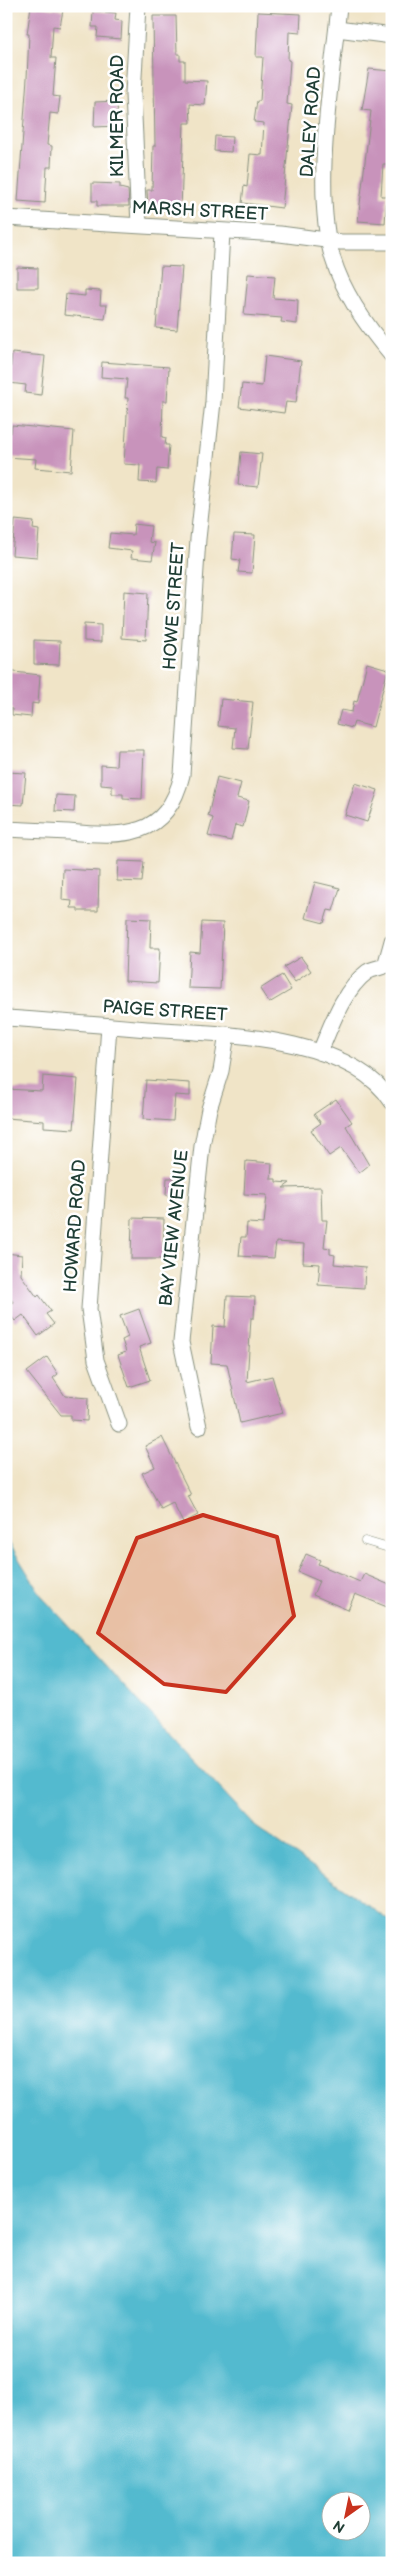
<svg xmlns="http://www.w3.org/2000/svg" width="398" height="2569" font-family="'Balsamiq Sans',sans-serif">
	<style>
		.water { fill: #52bacf; stroke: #387c82; fill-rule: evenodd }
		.building { fill: #c893bb }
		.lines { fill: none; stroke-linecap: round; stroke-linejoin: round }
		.service-casing { stroke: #88907e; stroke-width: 9 }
		.minor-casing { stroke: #88907e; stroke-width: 17 }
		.service { stroke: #fff; stroke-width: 8 }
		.minor { stroke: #fff; stroke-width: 15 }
		.marked { fill: #c8321e; fill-opacity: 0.2; stroke: #c8321e; stroke-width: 4; stroke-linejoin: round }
		.labels { text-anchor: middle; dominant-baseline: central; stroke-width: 5; stroke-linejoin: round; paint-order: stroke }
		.street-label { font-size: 18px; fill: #1f3d34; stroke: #fff }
	</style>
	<rect width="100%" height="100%" fill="#fff"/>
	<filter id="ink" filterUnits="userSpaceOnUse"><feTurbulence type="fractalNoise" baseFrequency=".02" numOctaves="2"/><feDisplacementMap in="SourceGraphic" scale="10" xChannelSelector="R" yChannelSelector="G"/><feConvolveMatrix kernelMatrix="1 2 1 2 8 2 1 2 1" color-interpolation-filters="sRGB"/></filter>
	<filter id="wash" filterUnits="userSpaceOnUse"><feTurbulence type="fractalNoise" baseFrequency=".0096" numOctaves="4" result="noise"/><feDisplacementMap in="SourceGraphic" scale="20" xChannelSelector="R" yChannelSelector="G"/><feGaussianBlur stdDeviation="1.12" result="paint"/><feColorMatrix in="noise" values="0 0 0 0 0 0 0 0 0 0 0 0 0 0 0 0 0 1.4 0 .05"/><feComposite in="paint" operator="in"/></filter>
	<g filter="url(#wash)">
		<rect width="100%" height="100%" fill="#f0e4c7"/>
		<path class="water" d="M6 1538 43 1598 256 1827 392 1922V2563H6ZM330 2502H360V2532H330Z"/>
		<g id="blocks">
			<g class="building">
				<path d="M31 6 63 10 60 27 53 26 51 58H56L53 96 60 97 58 114 50 113 47 145 52 146 51 167H47L45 203 18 201 27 78 29 34H27Z"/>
				<path d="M93 11 116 13 115 20 122 21 121 39 97 37 98 27H92Z"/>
				<path d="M258 12 301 14 300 33 289 32 288 60 290 61 287 104 292 105 282 208 242 203 244 186 247 187 250 154 262 155 264 123 254 122 257 101H260L263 57H256Z"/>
				<path d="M153 16H176L177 54H180V61H185V80L207 81 205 105 190 104 191 123H184L181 210H160V207H148L147 190H152L153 146H155Z"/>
				<path d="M369 69 392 71 389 148H392V164H383L381 196H387L385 223 358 221 371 111 362 110Z"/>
				<path d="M117 101 118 126 94 127 95 102Z"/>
				<path d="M215 136 232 137 231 152 214 151Z"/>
				<path d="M92 183 120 184V188L128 190 129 206H97V201H92Z"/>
				<path d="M161 266 182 267 177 330 156 328Z"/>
				<path d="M17 267 38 268V288H17Z"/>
				<path d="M248 274 275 276 273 298 298 300 297 324 281 322 282 318 244 315Z"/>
				<path d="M85 290 101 291 100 305H107L105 319 64 315 66 294 85 296Z"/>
				<path d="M12 353 45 356 41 395 25 393 26 385 9 383Z"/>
				<path d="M265 356 301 361 296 403 286 402 284 413 239 407 242 384 262 386Z"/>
				<path d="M102 362 169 367 167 401H163L162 437 166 438 165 445H169L167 470 157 469 156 483 139 482 140 465 124 464 128 398H125L127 379 101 377Z"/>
				<path d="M12 425 74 431 71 471 35 468 36 459 6 457V433H11Z"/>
				<path d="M241 452 262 454 258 487 238 485Z"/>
				<path d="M15 520 34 522 33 529 39 530 37 557 12 555Z"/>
				<path d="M134 524 151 526 149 542 155 543 152 560 131 558 132 551 108 548 110 533 133 535Z"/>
				<path d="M234 534 255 535 252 573 238 572 240 560 232 559Z"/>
				<path d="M124 591 148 593 146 640 122 638Z"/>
				<path d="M84 624 101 625V642L84 641Z"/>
				<path d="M34 640 60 641 59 665 34 664Z"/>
				<path d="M367 663 388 669 373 727 354 722 352 728 337 724 341 710 352 712 354 701 357 702Z"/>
				<path d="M6 671 40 675 38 704 32 703 31 717 12 715V709L6 708Z"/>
				<path d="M221 699 253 702 248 749 233 748 235 728 218 726Z"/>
				<path d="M117 750H144L142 799 123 798V794H112V786L101 785V765L116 766Z"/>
				<path d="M6 772 26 773 23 805 6 804Z"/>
				<path d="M217 777 241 783 237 798 249 801 243 827 235 825 231 841 208 836 213 818 208 816Z"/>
				<path d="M355 783 378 790 367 822 345 815Z"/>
				<path d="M56 795 75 796 74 812 55 811Z"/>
				<path d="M118 861 144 862 142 882 117 881Z"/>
				<path d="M63 869 99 871 98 911H78V908H71L72 901 62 900Z"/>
				<path d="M315 882 340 888 333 911 328 910 324 923 305 918Z"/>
				<path d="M127 918 151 919 150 948H160L158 983 125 981Z"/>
				<path d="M202 922 223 923 220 989 188 988 190 952 200 953Z"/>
				<path d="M301 957 311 971 295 982 284 967Z"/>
				<path d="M282 975 291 990 269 1003 260 989Z"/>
				<path d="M43 1076 78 1079 74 1129 44 1127V1121L6 1118V1089L42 1091Z"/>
				<path d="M146 1080 190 1083V1096L175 1095 173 1121 143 1119Z"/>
				<path d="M336 1099 352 1122 346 1126 369 1165 359 1173 341 1148 329 1156 311 1130 321 1123 314 1114Z"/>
				<path d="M246 1161 272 1163 271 1179H276V1182L290 1183 283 1188 321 1187 322 1220H327L324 1247 330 1248V1254L335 1255 334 1264 365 1267 364 1288 318 1285 320 1264 303 1263 304 1244 276 1242 274 1258 239 1256 241 1237H246L247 1223 264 1224 267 1195 244 1194Z"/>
				<path d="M167 1178H182V1196L166 1195Z"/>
				<path d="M132 1218 164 1219 163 1259H131Z"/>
				<path d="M6 1253 22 1255 21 1275 37 1297 39 1295 51 1311 46 1314 54 1324 38 1336 23 1315 15 1321 6 1310V1307L13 1302 6 1292Z"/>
				<path d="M227 1296 255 1297 254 1318H251L247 1382 272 1376 283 1413 240 1423 227 1364 211 1363 213 1326 225 1327Z"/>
				<path d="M139 1309 151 1343 139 1347 150 1380 129 1387 118 1355 126 1352 122 1340 128 1337 120 1316Z"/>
				<path d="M47 1357 58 1374 53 1378 65 1396 88 1398 87 1421 71 1420V1415H61L27 1372Z"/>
				<path d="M162 1437 191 1495 188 1496 198 1515 183 1523 173 1503 161 1509 142 1473 155 1467 145 1446Z"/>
				<path d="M306 1554 320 1560 318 1564 360 1582 364 1574 392 1586V1609L355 1594 348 1610 313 1595 319 1581 298 1572Z"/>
			</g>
		</g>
	</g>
	<g filter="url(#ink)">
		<use href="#blocks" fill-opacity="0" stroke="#88907e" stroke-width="1"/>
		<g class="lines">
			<g class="service-casing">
				<path id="service" d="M365 1541 392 1549"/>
			</g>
			<g class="minor-casing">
				<g id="minor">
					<path d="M138 6 133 94 139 225"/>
					<path d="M339 6C332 78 312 192 333 259 344 295 368 328 392 356"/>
					<path d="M337 29 392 36"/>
					<path d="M6 218 280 234 341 242H392"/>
					<path d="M6 829C27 830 47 831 68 832 123 837 167 839 182 775L198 539 213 402 222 232"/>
					<path d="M6 1018C53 1021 100 1025 147 1029 218 1034 349 1034 392 1102"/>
					<path d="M109 1026 89 1309 96 1360 119 1424"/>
					<path d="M320 1052C331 1026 343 990 367 972 372 969 379 968 385 966L392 941"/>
					<path d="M199 1427 181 1342 202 1146 209 1109 221 1071 227 1034"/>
				</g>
			</g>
			<use href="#service" class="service"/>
			<use href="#minor" class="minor"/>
		</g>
	</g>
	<path class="marked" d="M203 1515 277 1537 294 1616 226 1692 164 1684 98 1633 137 1538Z"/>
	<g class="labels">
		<g class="street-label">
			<text transform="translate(117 116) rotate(-90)">KILMER ROAD</text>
			<text transform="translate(311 122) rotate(-86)">DALEY ROAD</text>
			<text transform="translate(200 211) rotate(3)">MARSH STREET</text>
			<text transform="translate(174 606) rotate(-86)">HOWE STREET</text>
			<text transform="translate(165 1011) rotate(4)">PAIGE STREET</text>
			<text transform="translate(75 1226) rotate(-86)">HOWARD ROAD</text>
			<text transform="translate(174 1228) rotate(-84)">BAY VIEW AVENUE</text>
		</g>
	</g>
	<rect width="398" height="2569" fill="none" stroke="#fff" stroke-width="25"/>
	<g transform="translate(346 2516) rotate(213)"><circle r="24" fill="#ffffff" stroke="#a5b1ae"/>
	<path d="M0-4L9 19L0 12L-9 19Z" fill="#c8321e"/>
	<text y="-8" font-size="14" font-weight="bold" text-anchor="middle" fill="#1f3d34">N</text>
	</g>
</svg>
